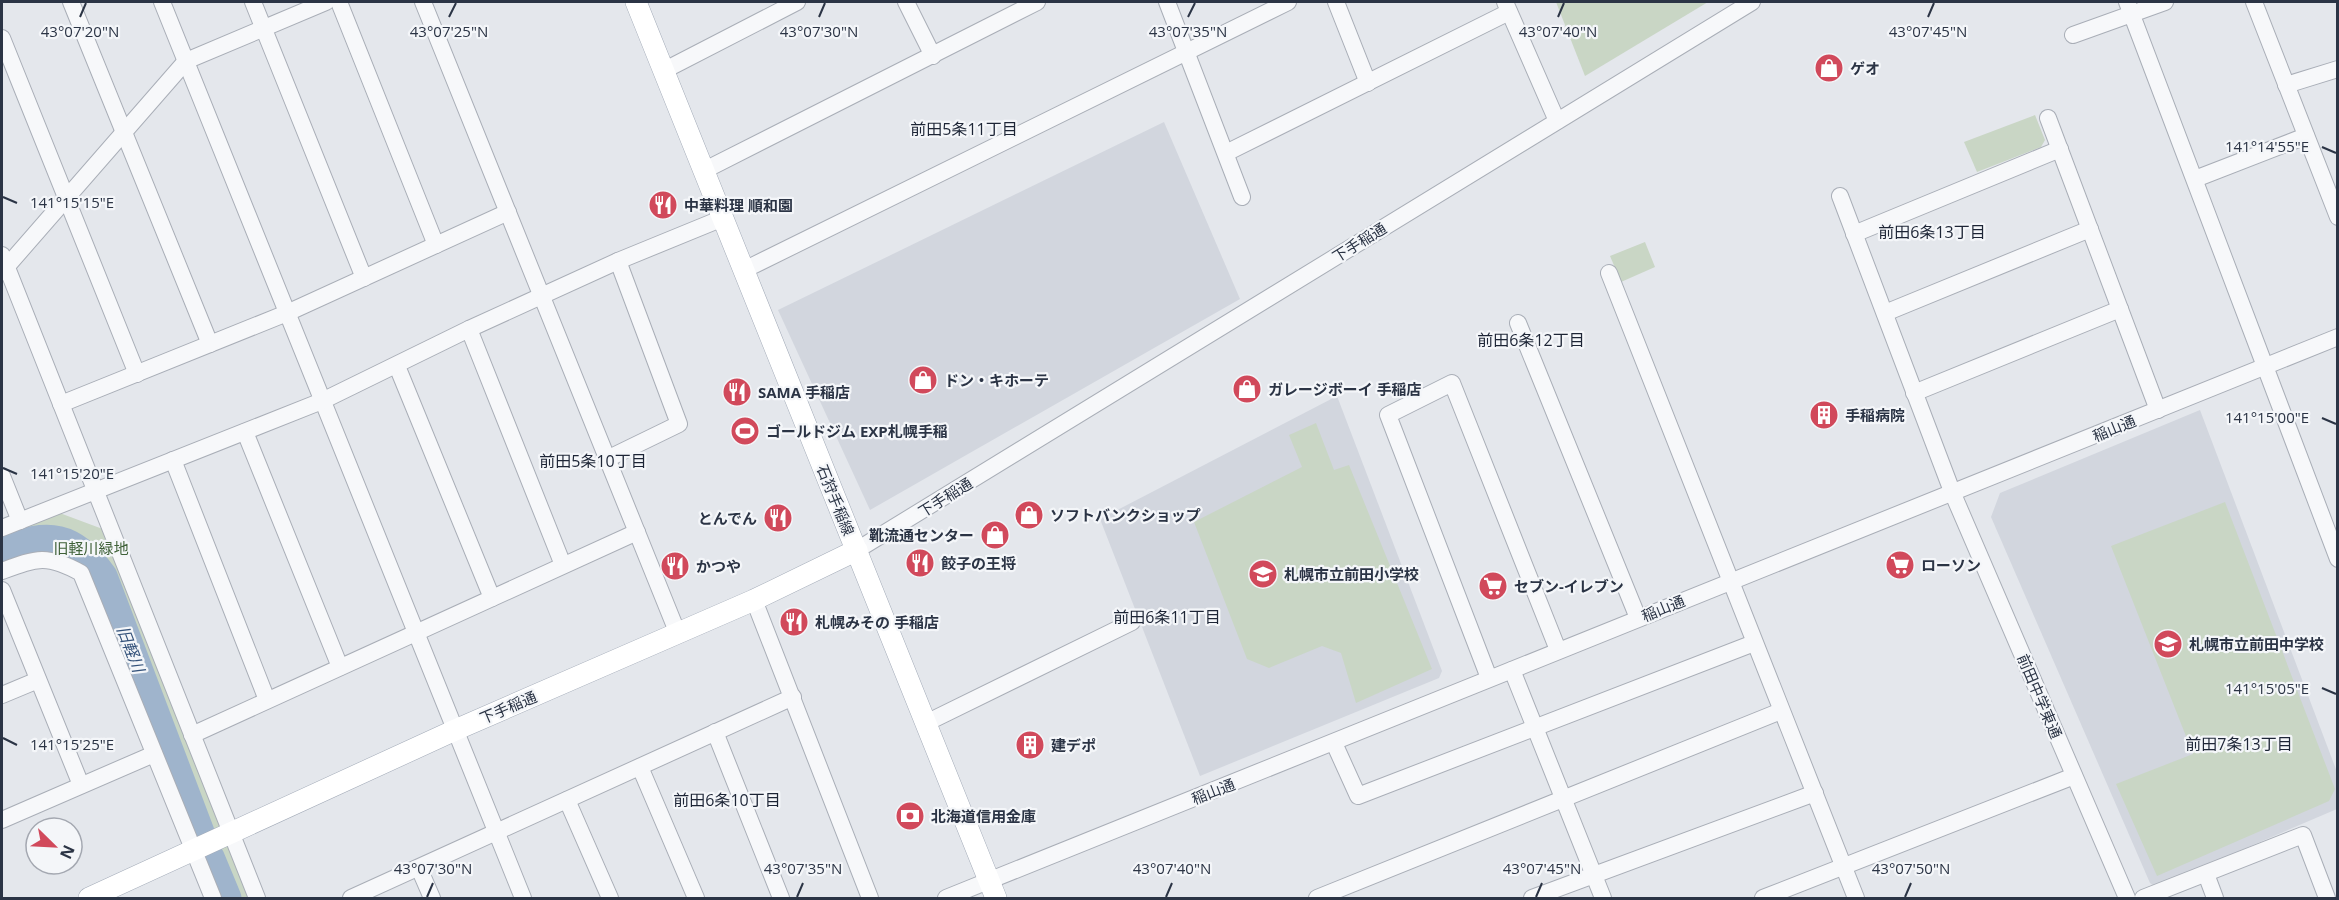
<svg xmlns="http://www.w3.org/2000/svg" width="2339" height="900" font-family="'Open Sans','Noto Sans JP',sans-serif">
	<style>
		.built { fill: #d2d6de }
		.green { fill: #c9d6c5 }
		.lines { fill: none; stroke-linecap: round; stroke-linejoin: round }
		.river { stroke: #9fb4cc; stroke-width: 27 }
		.minor-casing { stroke: #a9aeb7; stroke-width: 18 }
		.major-casing { stroke: #a3abb8; stroke-width: 22 }
		.minor { stroke: #f7f8fa; stroke-width: 16 }
		.major { stroke: #fff; stroke-width: 21 }
		.ticks { fill: none; stroke: #2b3445; stroke-width: 2 }
		.labels { text-anchor: middle; dominant-baseline: central; stroke-width: 4.5; stroke-linejoin: round; paint-order: stroke }
		.poi-label { font-size: 15px; font-weight: bold; fill: #2b3445; stroke: #f4f6f9; text-anchor: start }
		.street-label { font-size: 15px; fill: #2b3445; stroke: #f4f6f9 }
		.park-label { font-size: 15px; fill: #3f6138; stroke: #f4f6f9 }
		.neighbourhood-label { font-size: 16px; fill: #1d2536; stroke: #f4f6f9 }
		.water-label { font-size: 16px; font-style: italic; fill: #34527a; stroke: #f4f6f9 }
		.ticks-label { font-size: 15px; text-anchor: middle; fill: #2b3445; stroke: #f4f6f9; stroke-width: 4.5; stroke-linejoin: round; paint-order: stroke }
	</style>
	<rect width="100%" height="100%" fill="#e4e7ec"/>
	<g class="built">
		<path d="M1164 122 1240 299 870 510 778 310Z"/>
		<path d="M1337 396 1442 671 1439 678 1200 776 1100 519Z"/>
		<path d="M2200 410 2337 772V809L2155 887 2150 883 1991 517 2000 493Z"/>
	</g>
	<g class="green">
		<path d="M1556 2H1708L1585 76Z"/>
		<path d="M2035 115 2045 140 2041 147 1977 172 1964 142Z"/>
		<path d="M1645 242 1655 267 1621 282 1610 256Z"/>
		<path d="M1316 423 1334 470 1349 465 1432 669 1356 703 1341 653 1322 646 1269 668 1247 659 1194 522 1302 467 1289 435Z"/>
		<path d="M2225 502 2335 789 2329 801 2157 876 2116 784 2193 754 2111 546Z"/>
		<path d="M57 512 108 531 253 898H221L85 569 2 567V533Z"/>
	</g>
	<g class="lines">
		<g class="river">
			<path d="M2 549C48 531 74 533 104 576L201 832"/>
			<path d="M211 857 228 898"/>
		</g>
		<g class="minor-casing">
			<g id="minor">
				<path d="M71 2 210 344"/>
				<path d="M162 2 523 898"/>
				<path d="M253 2 364 278"/>
				<path d="M339 2 436 245"/>
				<path d="M423 2 678 634"/>
				<path d="M906 2 933 56"/>
				<path d="M1167 2 1242 197"/>
				<path d="M1336 2 1368 83"/>
				<path d="M1505 2 1557 121"/>
				<path d="M2127 2 2338 559"/>
				<path d="M2254 2 2338 217"/>
				<path d="M2073 35 2165 2"/>
				<path d="M2 38 137 374"/>
				<path d="M663 71 797 2"/>
				<path d="M2286 85 2338 69"/>
				<path d="M2048 118 2158 410"/>
				<path d="M1226 153 1509 12"/>
				<path d="M703 171 1037 2"/>
				<path d="M2195 179 2306 136"/>
				<path d="M1840 196 1953 494 2127 898"/>
				<path d="M1854 234 2060 149"/>
				<path d="M2 255 257 898"/>
				<path d="M744 270 1288 2"/>
				<path d="M2 272 186 61 326 2"/>
				<path d="M1609 273 1856 898"/>
				<path d="M1885 313 2090 229"/>
				<path d="M1518 323 1638 618"/>
				<path d="M469 329 563 565"/>
				<path d="M397 366 492 598"/>
				<path d="M1914 393 2120 309"/>
				<path d="M61 404 287 313 508 212"/>
				<path d="M245 432 340 667"/>
				<path d="M607 459 679 424 618 261"/>
				<path d="M173 460 267 700"/>
				<path d="M2 476 20 521"/>
				<path d="M2 528 322 401 469 329 618 261 723 218"/>
				<path d="M857 550 1752 2"/>
				<path d="M2 571C37 558 47 554 81 573L213 898"/>
				<path d="M2 590 81 785"/>
				<path d="M754 600 870 898"/>
				<path d="M1512 670 1603 898"/>
				<path d="M1489 678 1388 415 1452 383 1558 650"/>
				<path d="M2 695 38 680"/>
				<path d="M926 723 1132 622"/>
				<path d="M715 732 781 898"/>
				<path d="M192 735 637 532"/>
				<path d="M1334 743 1358 796 1754 643"/>
				<path d="M640 767 696 898"/>
				<path d="M567 800 610 898"/>
				<path d="M2 820 154 754"/>
				<path d="M419 868 432 898"/>
				<path d="M2206 874 2215 898"/>
				<path d="M351 898 793 697"/>
				<path d="M946 898 2338 337"/>
				<path d="M1317 898 1781 711"/>
				<path d="M1532 898 1815 793"/>
				<path d="M1763 898 2074 776"/>
				<path d="M2143 898 2303 835 2327 898"/>
			</g>
		</g>
		<g class="major-casing">
			<g id="major">
				<path d="M636 2 996 898"/>
				<path d="M89 898 453 731 754 600 857 550"/>
			</g>
		</g>
		<use href="#minor" class="minor"/>
		<use href="#major" class="major"/>
	</g>
	<path class="ticks" d="M80 17 86 3M449 17 456 3M819 17 825 3M1188 17 1195 3M1558 17 1564 3M1928 17 1934 3M2322 147 2336 153M3 197 17 203M2322 418 2336 424M3 468 17 474M2322 688 2336 694M3 738 17 745M427 897 433 883M797 897 803 883M1166 897 1172 883M1536 897 1542 883M1905 897 1911 883"/>
	<defs>
		<g id="shop-disc" transform="scale(1.5)"><circle r="9.5" fill="#d1495b" stroke="#f4f6f9"/><path d="M-5-2.5h2.3a2.7 3.5 0 0 1 5.4 0H5L5.5 6h-11ZM-1.5-2.5h3a1.5 2.3 0 0 0-3 0Z" fill="#fff"/></g>
		<g id="restaurant-disc" transform="scale(1.5)"><circle r="9.5" fill="#d1495b" stroke="#f4f6f9"/><path d="M-5-6h1v4h1v-4h1v4h1v-4h1v5L-1.5 .5V6h-2V.5L-5-1ZM5-6V6H3V1.5H1.5Q1.5-4 5-6Z" fill="#fff"/></g>
		<g id="building-disc" transform="scale(1.5)"><circle r="9.5" fill="#d1495b" stroke="#f4f6f9"/><path d="M-4-6H4V6H1V3H-1V6H-4ZM-2.5-4.3h1.7v1.8h-1.7ZM.8-4.3h1.7v1.8H.8ZM-2.5-1h1.7V.8h-1.7ZM.8-1h1.7V.8H.8Z" fill="#fff"/></g>
		<g id="stadium-disc" transform="scale(1.5)"><circle r="9.5" fill="#d1495b" stroke="#f4f6f9"/><path d="M0-5a6.5 5 0 1 0 0 10a6.5 5 0 1 0 0-10ZM-3.5-1.8h7v3.6h-7Z" fill="#fff"/></g>
		<g id="supermarket-disc" transform="scale(1.5)"><circle r="9.5" fill="#d1495b" stroke="#f4f6f9"/><path d="M-6-5.5h2.5l.6 2H6L4.5 2H-2.5L-4.4-4H-6ZM-1.5 3.2a1.3 1.3 0 1 0 .1 0ZM3 3.2a1.3 1.3 0 1 0 .1 0Z" fill="#fff"/></g>
		<g id="school-disc" transform="scale(1.5)"><circle r="9.5" fill="#d1495b" stroke="#f4f6f9"/><path d="M0-5L7-2L0 1L-7-2ZM-4 1L0 2.5L4 1V4Q0 6-4 4Z" fill="#fff"/></g>
		<g id="bank-disc" transform="scale(1.5)"><circle r="9.5" fill="#d1495b" stroke="#f4f6f9"/><path d="M-6-4H6V4H-6ZM0-2.3a2.3 2.3 0 1 0 0 4.6a2.3 2.3 0 1 0 0-4.6Z" fill="#fff"/></g>
	</defs>
	<g fill-rule="evenodd">
		<use href="#shop-disc" x="1829" y="68"/>
		<use href="#restaurant-disc" x="663" y="205"/>
		<use href="#shop-disc" x="923" y="380"/>
		<use href="#shop-disc" x="1247" y="389"/>
		<use href="#restaurant-disc" x="737" y="392"/>
		<use href="#building-disc" x="1824" y="415"/>
		<use href="#stadium-disc" x="745" y="431"/>
		<use href="#shop-disc" x="1029" y="515"/>
		<use href="#restaurant-disc" x="778" y="518"/>
		<use href="#shop-disc" x="995" y="535"/>
		<use href="#restaurant-disc" x="920" y="563"/>
		<use href="#supermarket-disc" x="1900" y="565"/>
		<use href="#restaurant-disc" x="675" y="566"/>
		<use href="#school-disc" x="1263" y="574"/>
		<use href="#supermarket-disc" x="1493" y="586"/>
		<use href="#restaurant-disc" x="794" y="622"/>
		<use href="#school-disc" x="2168" y="644"/>
		<use href="#building-disc" x="1030" y="745"/>
		<use href="#bank-disc" x="910" y="816"/>
	</g>
	<g class="labels">
		<g class="poi-label">
			<text x="1850" y="68">ゲオ</text>
			<text x="684" y="205">中華料理 順和園</text>
			<text x="944" y="380">ドン・キホーテ</text>
			<text x="1268" y="389">ガレージボーイ 手稲店</text>
			<text x="758" y="392">SAMA 手稲店</text>
			<text x="1845" y="415">手稲病院</text>
			<text x="766" y="431">ゴールドジム EXP札幌手稲</text>
			<text x="1050" y="515">ソフトバンクショップ</text>
			<text x="757" y="518" text-anchor="end">とんでん</text>
			<text x="974" y="535" text-anchor="end">靴流通センター</text>
			<text x="941" y="563">餃子の王将</text>
			<text x="1921" y="565">ローソン</text>
			<text x="696" y="566">かつや</text>
			<text x="1284" y="574">札幌市立前田小学校</text>
			<text x="1514" y="586">セブン-イレブン</text>
			<text x="815" y="622">札幌みその 手稲店</text>
			<text x="2189" y="644">札幌市立前田中学校</text>
			<text x="1051" y="745">建デポ</text>
			<text x="931" y="816">北海道信用金庫</text>
		</g>
		<g class="street-label">
			<text transform="translate(1359 242) rotate(-32)">下手稲通</text>
			<text transform="translate(2114 428) rotate(-22)">稲山通</text>
			<text transform="translate(945 497) rotate(-32)">下手稲通</text>
			<text transform="translate(836 500) rotate(68)">石狩手稲線</text>
			<text transform="translate(1663 608) rotate(-22)">稲山通</text>
			<text transform="translate(2040 696) rotate(67)">前田中学東通</text>
			<text transform="translate(508 707) rotate(-23)">下手稲通</text>
			<text transform="translate(1213 791) rotate(-21)">稲山通</text>
		</g>
		<g class="park-label">
			<text x="91" y="548">旧軽川緑地</text>
		</g>
		<g class="neighbourhood-label">
			<text x="964" y="129">前田5条11丁目</text>
			<text x="1932" y="232">前田6条13丁目</text>
			<text x="1531" y="340">前田6条12丁目</text>
			<text x="593" y="461">前田5条10丁目</text>
			<text x="1167" y="617">前田6条11丁目</text>
			<text x="2239" y="744">前田7条13丁目</text>
			<text x="727" y="800">前田6条10丁目</text>
		</g>
		<g class="water-label">
			<text transform="translate(131 649) rotate(69)">旧軽川</text>
		</g>
	</g>
	<g class="ticks-label">
		<text x="1558" y="37">43°07'40"N</text>
		<text x="80" y="37">43°07'20"N</text>
		<text x="449" y="37">43°07'25"N</text>
		<text x="819" y="37">43°07'30"N</text>
		<text x="1188" y="37">43°07'35"N</text>
		<text x="1928" y="37">43°07'45"N</text>
		<text x="2267" y="152">141°14'55"E</text>
		<text x="72" y="208">141°15'15"E</text>
		<text x="2267" y="423">141°15'00"E</text>
		<text x="72" y="479">141°15'20"E</text>
		<text x="2267" y="694">141°15'05"E</text>
		<text x="72" y="750">141°15'25"E</text>
		<text x="433" y="874">43°07'30"N</text>
		<text x="803" y="874">43°07'35"N</text>
		<text x="1172" y="874">43°07'40"N</text>
		<text x="1542" y="874">43°07'45"N</text>
		<text x="1911" y="874">43°07'50"N</text>
	</g>
	<rect width="2339" height="900" fill="none" stroke="#2b3445" stroke-width="6"/>
	<g transform="translate(54 846) rotate(114)"><circle r="28" fill="#f4f6f9" stroke="#a4a8b1" stroke-width="1.5"/>
	<path d="M0-4.5L10 22L0 15L-10 22Z" fill="#d1495b"/>
	<text y="-9" font-size="16" font-weight="bold" text-anchor="middle" fill="#2b3445">N</text>
	</g>
</svg>
